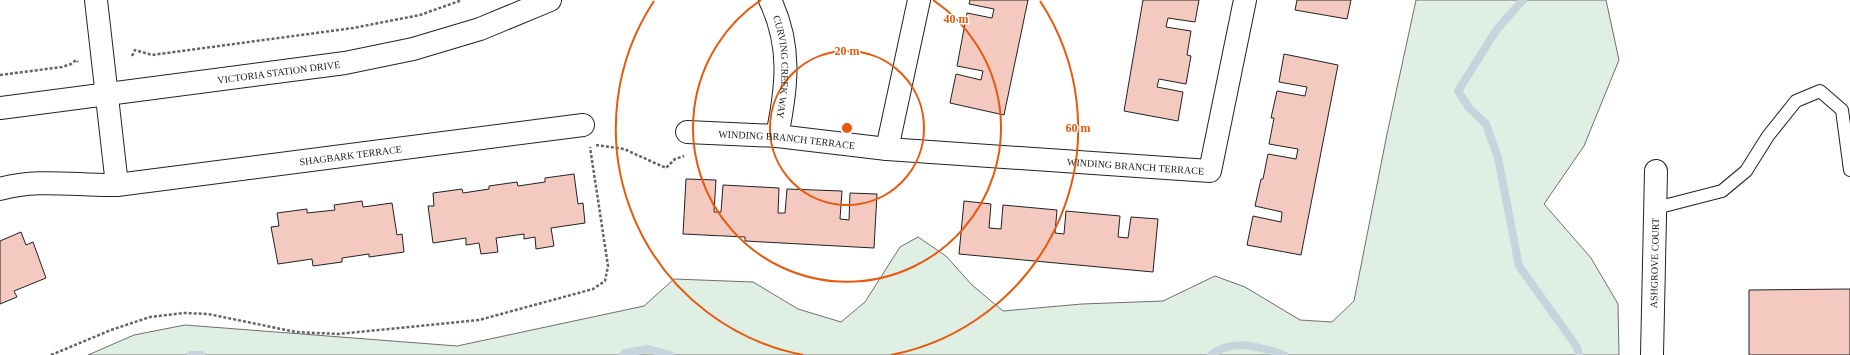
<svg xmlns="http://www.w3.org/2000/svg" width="1850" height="355" font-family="Georgia,serif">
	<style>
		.green { fill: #e0efe3; stroke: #6f6f6f }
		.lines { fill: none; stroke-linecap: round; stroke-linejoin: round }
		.stream { stroke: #c7d3dd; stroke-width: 8 }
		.building { fill: #f3c9c0; stroke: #222 }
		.lane-casing { stroke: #222; stroke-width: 14 }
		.street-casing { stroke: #222; stroke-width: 24 }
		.secondary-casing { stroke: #222; stroke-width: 24 }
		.path { stroke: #646464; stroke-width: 2.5; stroke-dasharray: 3 2; stroke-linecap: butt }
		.lane { stroke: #fff; stroke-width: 12 }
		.street { stroke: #fff; stroke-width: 22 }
		.secondary { stroke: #fff; stroke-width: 22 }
		.ring { fill: none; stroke: #e8590c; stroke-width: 2 }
		.labels { text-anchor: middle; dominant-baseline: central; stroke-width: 3; stroke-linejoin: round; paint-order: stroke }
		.street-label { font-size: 10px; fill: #222; stroke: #fff }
		.centre { fill: #e8590c; stroke: #fff; stroke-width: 2 }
		.ring-label { font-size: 12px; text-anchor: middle; font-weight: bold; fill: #e8590c; stroke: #fff; stroke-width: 3; stroke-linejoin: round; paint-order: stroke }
	</style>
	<rect width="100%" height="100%" fill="#fff"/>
	<path class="green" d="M1416 0H1606L1619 60 1584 146 1544 204 1591 258 1618 304 1619 355H88L134 335 185 325 457 346 644 306 674 279 753 282 798 309 841 322 865 302 900 247 918 237 946 256 972 285 1003 311 1082 304 1163 301 1215 276 1245 287 1300 320 1332 322 1354 301 1387 134Z"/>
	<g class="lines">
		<g class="stream">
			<path d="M1523 0 1497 29 1458 91 1469 108 1486 124 1498 158 1519 266 1577 347 1579 355"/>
			<path d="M191 355H201"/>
			<path d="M623 355 625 353 648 349 670 355"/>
			<path d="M1211 355C1233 338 1261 347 1284 355"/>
		</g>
	</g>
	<g class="building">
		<path d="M970 0H1028L1004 115 950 103 956 74 981 80 983 71 957 66 967 13 992 18 994 9 969 4Z"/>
		<path d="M1143 0H1199L1195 22 1168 18 1166 27 1191 31 1187 55 1191 56 1186 84 1159 79 1157 87 1183 92 1178 121 1124 111Z"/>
		<path d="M1297 0H1351L1347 19 1295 10Z"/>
		<path d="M1284 54 1338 65 1301 255 1247 245 1253 216 1281 222 1282 212 1255 206 1261 179H1263L1268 154 1296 159 1298 149 1269 144 1274 118H1271L1277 91 1305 96 1307 87 1279 82Z"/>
		<path d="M574 174 578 204 583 203 585 223 551 228 554 246 536 249 535 237 524 239V234L496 238 498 252 481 254 479 243 466 245V238L433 243 428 206H434L433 193 462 189 463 193 489 189V186L517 182 518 186 545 182V178Z"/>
		<path d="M686 179 716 180 714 212H721L723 185 779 188 778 213H785L787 189 842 191 840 219 849 220 850 193 877 194 874 248 745 241V237L683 234Z"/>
		<path d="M362 201 363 207 392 203 397 235 402 234 404 252 369 257V254L342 258V262L313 266 312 259 278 264 271 227 279 226 277 213 307 209V213L335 210 334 205Z"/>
		<path d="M964 201 991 204 989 228 1001 229 1003 205 1057 210 1055 233 1064 234 1066 211 1120 216 1118 237 1128 238 1131 217 1158 219 1153 272 959 254Z"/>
		<path d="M21 232 26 245 33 242 46 278 14 291 17 297 0 304V241Z"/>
		<path d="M1850 289V355H1749V290Z"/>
	</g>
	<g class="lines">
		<g class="lane-casing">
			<path id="lane" d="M1656 208 1722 191 1746 171 1768 136 1796 101 1820 91 1842 110 1850 170"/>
		</g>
		<g class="street-casing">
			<g id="street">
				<path d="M96 0 117 185"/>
				<path id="s1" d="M770 0C792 46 787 87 777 136"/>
				<path id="s2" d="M687 132 777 136 887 149 1210 171 1245 0"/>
				<path d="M887 149 919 0"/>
				<path id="s3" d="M0 189C38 178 78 186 117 185L583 125"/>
				<path id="s4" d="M1652 355 1656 171"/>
			</g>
		</g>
		<g class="secondary-casing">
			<g id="secondary">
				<path id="s5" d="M0 108 345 63 413 49 480 29 550 0"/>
			</g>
		</g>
		<g class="path">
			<path d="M132 56 135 50 152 55 353 28 420 15 462 0"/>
			<path d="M0 75 62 67 71 64 76 60 78 62"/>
			<path d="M596 145 624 149 666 168 675 159 684 156"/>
			<path d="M51 355 111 330 150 317 184 313 208 314 296 332 338 334 479 320 593 289 605 281 608 266 590 147"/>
		</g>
		<use href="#lane" class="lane"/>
		<use href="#street" class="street"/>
		<use href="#secondary" class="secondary"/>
	</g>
	<g class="ring">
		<circle cx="847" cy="128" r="77"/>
		<path d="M933 0A154 154 0 1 1 761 0"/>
		<path d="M803 355A231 231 0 0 1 654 1M1040 1A231 231 0 0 1 891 355"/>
	</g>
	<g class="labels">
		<g class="street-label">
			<text stroke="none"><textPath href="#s1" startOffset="69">CURVING CREEK WAY</textPath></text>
			<text stroke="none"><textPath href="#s5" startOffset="281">VICTORIA STATION DRIVE</textPath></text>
			<text stroke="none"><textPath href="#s2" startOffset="100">WINDING BRANCH TERRACE</textPath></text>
			<text stroke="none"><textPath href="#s3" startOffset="353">SHAGBARK TERRACE</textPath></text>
			<text stroke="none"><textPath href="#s2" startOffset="450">WINDING BRANCH TERRACE</textPath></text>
			<text stroke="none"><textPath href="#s4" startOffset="92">ASHGROVE COURT</textPath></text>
		</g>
	</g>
	<circle cx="847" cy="128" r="6" class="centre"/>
	<g class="ring-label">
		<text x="956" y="23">40 m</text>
		<text x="847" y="55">20 m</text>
		<text x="1078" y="132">60 m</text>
	</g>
</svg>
